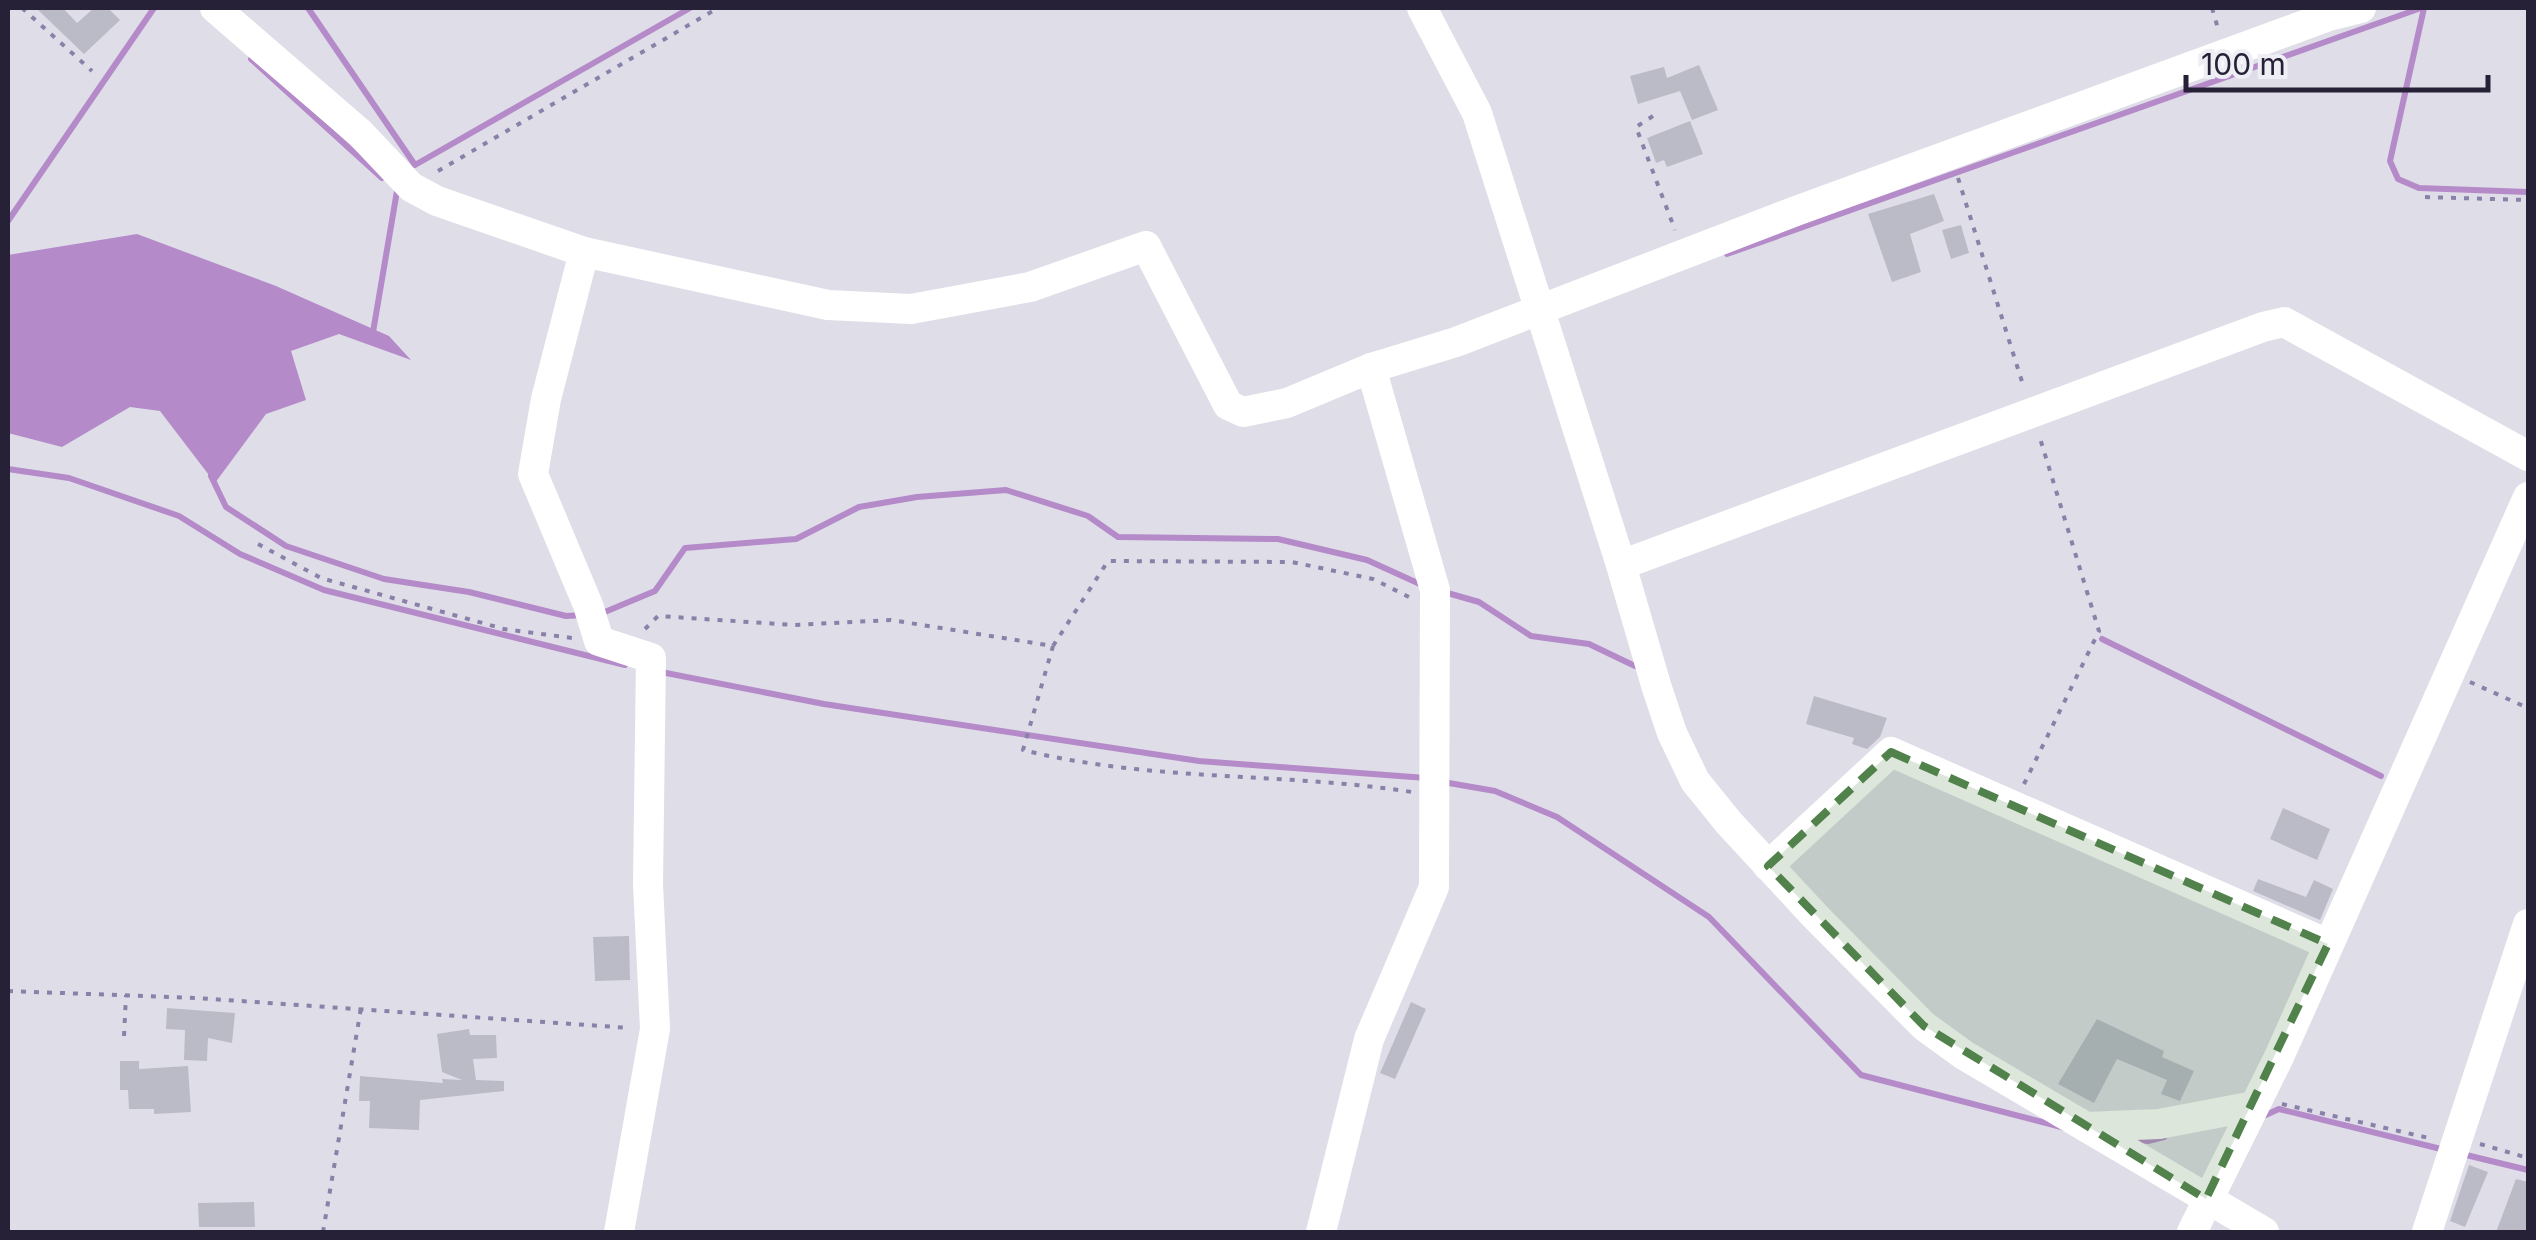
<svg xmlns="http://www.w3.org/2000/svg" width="2536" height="1240" font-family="Inter,sans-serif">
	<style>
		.water { fill: #b58ac9 }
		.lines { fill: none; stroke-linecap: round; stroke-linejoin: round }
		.stream { stroke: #b58ac9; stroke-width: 6 }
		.building { fill: #bbbbc8 }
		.path { stroke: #8a81a9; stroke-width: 4; stroke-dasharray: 5 8; stroke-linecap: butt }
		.minor { stroke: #fff; stroke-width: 30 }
		.marked { fill: #52824b; fill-opacity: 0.2; stroke: #52824b; stroke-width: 8; stroke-dasharray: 20 12; stroke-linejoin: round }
	</style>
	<rect width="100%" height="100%" fill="#dfdee8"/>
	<path class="water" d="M137 234 276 286 389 336 411 360 339 334 291 351 306 400 266 414 215 483 160 411 130 407 62 447 8 433V255Z"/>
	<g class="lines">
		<g class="stream">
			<path d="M308 8 415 165 690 8"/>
			<path d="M2424 8 2390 161 2398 179 2419 188 2528 192"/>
			<path d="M251 59 382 178"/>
			<path d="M8 221 154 8"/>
			<path d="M1727 254 2421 8"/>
			<path d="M373 332 397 191"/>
			<path d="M8 469 69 478 179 516 240 554 324 590 625 665"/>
			<path d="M211 476 226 507 286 546 384 579 469 592 566 616 583 615"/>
			<path d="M1444 592 1479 602 1531 636 1589 644 1635 666"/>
			<path d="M600 614 655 591 685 548 796 539 859 507 917 497 1006 490 1088 516 1118 537 1278 539 1367 560 1422 585"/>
			<path d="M2102 639 2381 776"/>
			<path d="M661 672 824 704 1199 761 1426 778"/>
			<path d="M1443 782 1495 791 1557 817 1709 917 1861 1075 2065 1128"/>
			<path d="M2259 1118 2279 1109 2445 1150"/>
			<path d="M2132 1139 2148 1141 2164 1137"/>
			<path d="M2462 1154 2528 1170"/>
		</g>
	</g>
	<g class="building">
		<path d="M36 8H63L77 23 94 8H108L120 20 84 54Z"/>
		<path d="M1699 65 1718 110 1692 120 1680 91 1638 104 1630 76 1664 67 1667 78Z"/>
		<path d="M1690 121 1703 154 1667 167 1664 160 1656 163 1647 138Z"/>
		<path d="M1934 194 1944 221 1910 234 1921 272 1892 282 1868 214Z"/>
		<path d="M1961 225 1969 253 1951 259 1942 230Z"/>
		<path d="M1814 696 1887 718 1880 737 1867 749 1852 744 1854 738 1806 724Z"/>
		<path d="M2283 808 2330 829 2317 860 2270 839Z"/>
		<path d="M2258 879 2306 897 2314 880 2333 889 2320 920 2253 891Z"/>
		<path d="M629 936 630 980 595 981 593 937Z"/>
		<path d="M1411 1002 1426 1009 1395 1079 1380 1073Z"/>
		<path d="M167 1008 235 1013 232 1043 208 1038 207 1061 184 1060 185 1030 166 1029Z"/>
		<path d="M2097 1019 2164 1051 2162 1057 2194 1071 2180 1101 2161 1094 2167 1080 2117 1059 2094 1103 2058 1084Z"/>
		<path d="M469 1029 470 1035H496L497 1058 473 1059 476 1080 504 1081V1091L420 1100 419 1130 369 1128 370 1101H359L360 1076 443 1083 442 1079 462 1080 442 1072 437 1034Z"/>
		<path d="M120 1061H139V1069L188 1066 191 1112 154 1114V1109H129L128 1090H120Z"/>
		<path d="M2469 1165 2488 1172 2465 1227 2450 1221Z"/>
		<path d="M2516 1179 2528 1182V1232H2496Z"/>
		<path d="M254 1202 255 1227H199L198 1203Z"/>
	</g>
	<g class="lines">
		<g class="path">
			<path d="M22 8 92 71"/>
			<path d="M2212 8 2219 32"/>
			<path d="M1653 116 1636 127 1675 230"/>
			<path d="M438 171 718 8"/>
			<path d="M1958 178 2024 388"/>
			<path d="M2425 197 2528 200"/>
			<path d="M258 544 321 578 504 629 572 638"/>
			<path d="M645 629 658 616 794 625 891 620 1053 646 1108 561 1292 562 1373 579 1411 598"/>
			<path d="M1053 646 1023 750C1151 782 1283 772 1412 792"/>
			<path d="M2470 682 2528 708"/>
			<path d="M2024 784 2099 631 2039 435"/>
			<path d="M8 991 197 998 630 1028"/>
			<path d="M124 1036 126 995"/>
			<path d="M2282 1104 2433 1139"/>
			<path d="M2480 1144 2528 1158"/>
			<path d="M323 1232 361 1008"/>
		</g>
		<g class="minor">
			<path d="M215 8 360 133 411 187 437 201 584 252 828 305 911 309 1030 287 1146 246 1228 405 1243 412 1287 403 1371 368 1456 342 1796 211 2329 16 2361 8"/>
			<path d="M1422 8 1477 113 1621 565 1656 685 1672 733 1695 781 1729 823 1815 916 1924 1026 1964 1055 2264 1232"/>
			<path d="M584 252 546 399 533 474 588 605 599 641 651 658 648 884 655 1029 619 1232"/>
			<path d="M1621 565 2263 327 2284 322 2528 456"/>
			<path d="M1768 866 1891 752 2328 944"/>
			<path d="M2086 1127 2159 1124 2254 1106"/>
			<path d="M1321 1232 1369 1039 1434 887 1435 590 1371 368"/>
			<path d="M2192 1232 2279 1057 2528 497"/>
			<path d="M2427 1232 2528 924"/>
		</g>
	</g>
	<path class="marked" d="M1891 752 2328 944 2206 1199 1924 1026 1768 866Z"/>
	<rect width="2536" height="1240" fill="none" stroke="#262136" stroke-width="20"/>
	<path d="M2186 75v15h302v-15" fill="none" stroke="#262136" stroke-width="5"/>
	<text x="2201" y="75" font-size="30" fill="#262136" stroke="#eeeef5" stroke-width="8" paint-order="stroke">100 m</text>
</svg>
